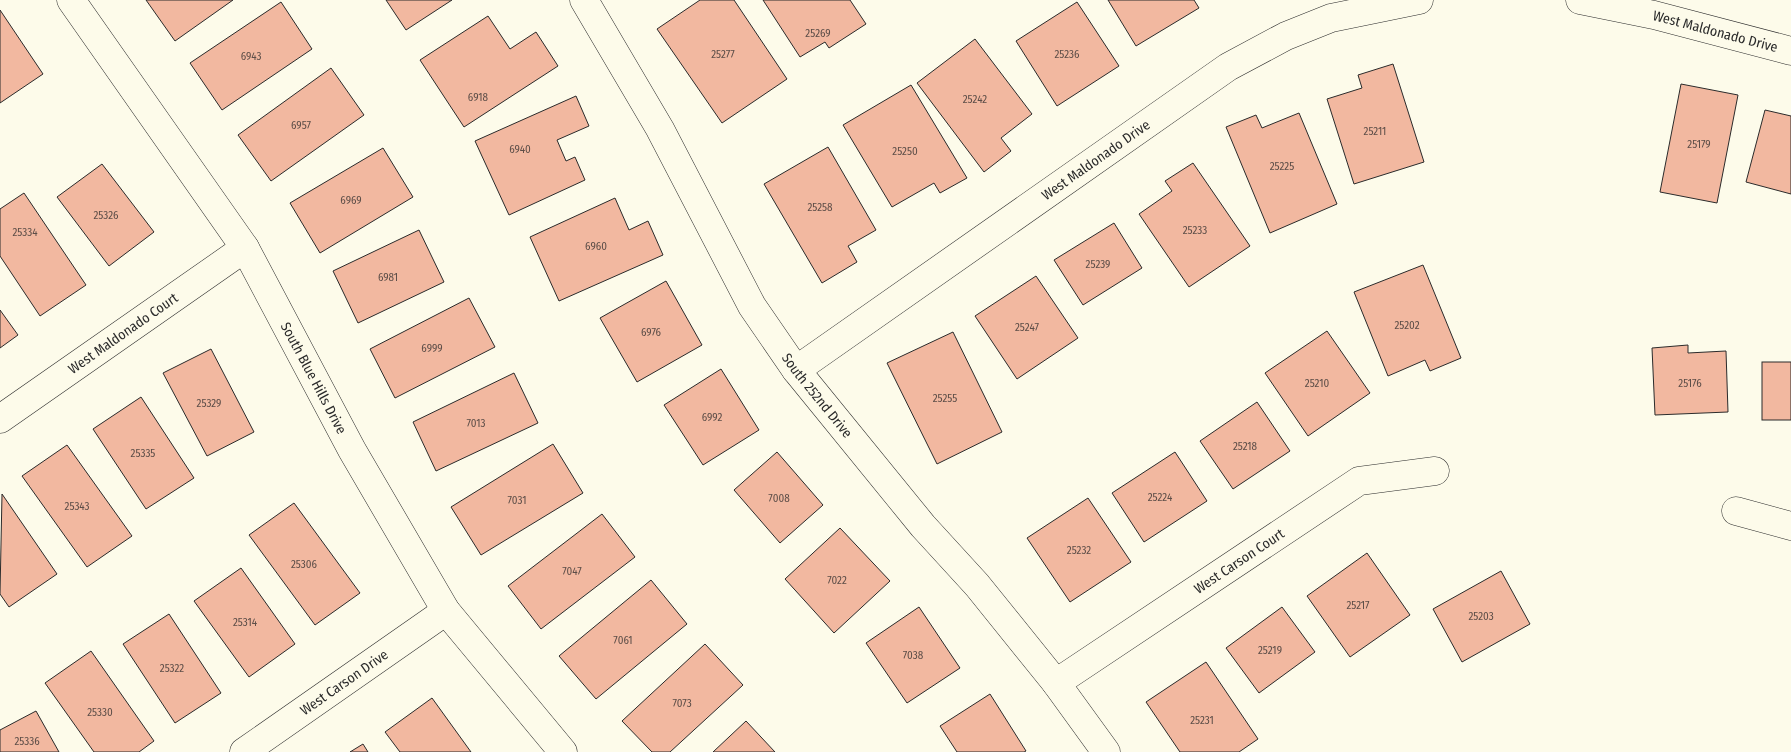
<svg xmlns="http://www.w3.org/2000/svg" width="1791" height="752" font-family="'Fira Sans Condensed',sans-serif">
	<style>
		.building { fill: #f2b8a0; stroke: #2b2b2b }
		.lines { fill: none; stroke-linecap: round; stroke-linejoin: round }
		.minor-casing { stroke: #2b2b2b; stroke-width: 29 }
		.minor { stroke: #fdfbea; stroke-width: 28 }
		.labels { text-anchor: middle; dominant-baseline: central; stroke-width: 4; stroke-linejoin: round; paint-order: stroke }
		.number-label { font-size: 11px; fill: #5d4e48 }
		.street-label { font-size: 14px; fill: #2b2b2b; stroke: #fdfbea }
	</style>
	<rect width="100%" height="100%" fill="#fdfbea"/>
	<g class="building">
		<path d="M146 0H233L175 41Z"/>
		<path d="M386 0H452L406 30Z"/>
		<path d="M700 0H734L787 79 722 123 657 29Z"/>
		<path d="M763 0H850L866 24 829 48 825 42 800 57Z"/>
		<path d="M1108 0H1194L1199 8 1136 46Z"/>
		<path d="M281 2 312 49 222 110 190 63Z"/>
		<path d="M1077 2 1119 66 1057 106 1016 41Z"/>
		<path d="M0 10 43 74 0 103Z"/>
		<path d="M488 16 510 49 536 32 558 66 464 127 420 60Z"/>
		<path d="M975 39 1032 114 1001 138 1011 151 984 172 917 83Z"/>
		<path d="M1393 64 1424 162 1354 184 1327 99 1362 88 1358 75Z"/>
		<path d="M331 68 364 115 271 181 238 135Z"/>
		<path d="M1681 84 1738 95 1717 203 1660 192Z"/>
		<path d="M911 85 967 178 940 193 934 183 892 207 843 125Z"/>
		<path d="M576 96 589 126 557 140 566 161 575 157 585 180 509 215 475 141Z"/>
		<path d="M1765 110 1791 116V194L1746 182Z"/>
		<path d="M1299 113 1337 204 1270 233 1226 127 1256 115 1262 128Z"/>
		<path d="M828 147 876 230 848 246 857 262 822 283 764 184Z"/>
		<path d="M383 148 413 197 320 253 290 203Z"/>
		<path d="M1193 163 1250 246 1189 287 1139 214 1172 191 1165 181Z"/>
		<path d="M102 164 154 232 109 266 57 197Z"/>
		<path d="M24 193 86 285 40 316 0 256V209Z"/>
		<path d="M615 198 629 230 648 221 663 255 559 301 530 237Z"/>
		<path d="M1114 223 1142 268 1083 305 1054 260Z"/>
		<path d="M419 230 444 282 358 323 333 271Z"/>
		<path d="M1423 265 1461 358 1430 371 1425 360 1388 376 1354 292Z"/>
		<path d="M1036 276 1078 338 1017 379 975 316Z"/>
		<path d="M666 281 702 345 637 382 600 318Z"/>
		<path d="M469 298 495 347 395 398 370 349Z"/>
		<path d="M0 310 18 335 0 348Z"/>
		<path d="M1327 331 1370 393 1308 436 1265 373Z"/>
		<path d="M953 332 1002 432 937 464 887 363Z"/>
		<path d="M1688 345V353L1726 351 1728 412 1655 415 1652 348Z"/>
		<path d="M211 349 254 432 207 456 163 373Z"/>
		<rect x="1762" y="362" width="29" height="58"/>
		<path d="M721 369 759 430 703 465 664 405Z"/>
		<path d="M514 373 538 423 436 471 413 422Z"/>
		<path d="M141 397 194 478 146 509 93 429Z"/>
		<path d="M1257 402 1290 451 1233 489 1200 441Z"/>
		<path d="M553 444 583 493 481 555 451 507Z"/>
		<path d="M67 445 132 536 87 567 22 476Z"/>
		<path d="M777 452 823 505 780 543 734 490Z"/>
		<path d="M1175 452 1207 501 1144 542 1112 493Z"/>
		<path d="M2 494 57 574 9 607 0 594Z"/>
		<path d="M1088 498 1131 562 1070 602 1027 538Z"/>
		<path d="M294 503 360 593 315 625 249 535Z"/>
		<path d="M602 514 635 557 541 629 508 586Z"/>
		<path d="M840 528 890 581 834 633 785 579Z"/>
		<path d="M1367 553 1410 615 1350 657 1307 596Z"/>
		<path d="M241 568 295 644 249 677 194 601Z"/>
		<path d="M1501 571 1530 624 1462 662 1433 609Z"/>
		<path d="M651 580 687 624 596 699 559 656Z"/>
		<path d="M919 607 960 668 907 703 866 643Z"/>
		<path d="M1282 607 1315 652 1259 693 1226 648Z"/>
		<path d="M169 614 221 693 175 723 123 644Z"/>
		<path d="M705 644 743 685 670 752H652L622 721Z"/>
		<path d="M91 651 154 741 139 752H94L45 683Z"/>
		<path d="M1206 662 1258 739 1239 752H1180L1146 702Z"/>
		<path d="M990 694 1026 751 1024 752H957L940 726Z"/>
		<path d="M432 698 471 752H400L385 732Z"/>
		<path d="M36 711 59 752H0V730Z"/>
		<path d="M746 721 775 752H713Z"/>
		<path d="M363 744 368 752H350Z"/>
	</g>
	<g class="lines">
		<g class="minor-casing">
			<g id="minor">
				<path id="s1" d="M71 0 245 248 352 450 446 611 563 752"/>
				<path id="s2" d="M584 0 660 129 752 306 796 370 923 526 977 585 1056 683 1106 752"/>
				<path id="s3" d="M1580 0 1654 15 1791 51"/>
				<path id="s4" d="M796 370 1228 67 1286 36 1331 18 1419 0"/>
				<path id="s5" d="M0 419 245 248"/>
				<path d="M1736 511 1791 526"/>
				<path id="s6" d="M1056 683 1359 481 1435 471"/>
				<path id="s7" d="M244 752 446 611"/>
			</g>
		</g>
		<use href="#minor" class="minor"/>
	</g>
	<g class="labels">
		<g class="number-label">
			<text x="818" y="33">25269</text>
			<text x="723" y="54">25277</text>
			<text x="1067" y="54">25236</text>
			<text x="251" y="56">6943</text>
			<text x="478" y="97">6918</text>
			<text x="975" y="99">25242</text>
			<text x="301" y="125">6957</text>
			<text x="1375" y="131">25211</text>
			<text x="1699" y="144">25179</text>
			<text x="520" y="149">6940</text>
			<text x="905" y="151">25250</text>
			<text x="1282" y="166">25225</text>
			<text x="351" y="200">6969</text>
			<text x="820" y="207">25258</text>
			<text x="106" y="215">25326</text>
			<text x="1195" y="230">25233</text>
			<text x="25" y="232">25334</text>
			<text x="596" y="246">6960</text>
			<text x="1098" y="264">25239</text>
			<text x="388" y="277">6981</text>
			<text x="1407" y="325">25202</text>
			<text x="1027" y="327">25247</text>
			<text x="651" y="332">6976</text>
			<text x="432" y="348">6999</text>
			<text x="1317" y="383">25210</text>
			<text x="1690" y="383">25176</text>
			<text x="945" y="398">25255</text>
			<text x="209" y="403">25329</text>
			<text x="712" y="417">6992</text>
			<text x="476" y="423">7013</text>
			<text x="1245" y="446">25218</text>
			<text x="143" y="453">25335</text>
			<text x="1160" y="497">25224</text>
			<text x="779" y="498">7008</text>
			<text x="517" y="500">7031</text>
			<text x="77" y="506">25343</text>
			<text x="1079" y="550">25232</text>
			<text x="304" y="564">25306</text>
			<text x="572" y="571">7047</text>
			<text x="837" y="580">7022</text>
			<text x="1358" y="605">25217</text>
			<text x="1481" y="616">25203</text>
			<text x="245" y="622">25314</text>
			<text x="623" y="640">7061</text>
			<text x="1270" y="650">25219</text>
			<text x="913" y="655">7038</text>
			<text x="172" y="668">25322</text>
			<text x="682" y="703">7073</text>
			<text x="100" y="712">25330</text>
			<text x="1202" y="720">25231</text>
			<text x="27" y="741">25336</text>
		</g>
		<g class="street-label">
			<text stroke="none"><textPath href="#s3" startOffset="139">West Maldonado Drive</textPath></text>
			<text stroke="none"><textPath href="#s4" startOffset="366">West Maldonado Drive</textPath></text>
			<text stroke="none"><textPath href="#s5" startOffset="150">West Maldonado Court</textPath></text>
			<text stroke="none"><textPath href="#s1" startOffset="450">South Blue Hills Drive</textPath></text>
			<text stroke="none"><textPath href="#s2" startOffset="460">South 252nd Drive</textPath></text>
			<text stroke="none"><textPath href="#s6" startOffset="220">West Carson Court</textPath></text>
			<text stroke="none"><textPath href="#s7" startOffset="122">West Carson Drive</textPath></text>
		</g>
	</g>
</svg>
